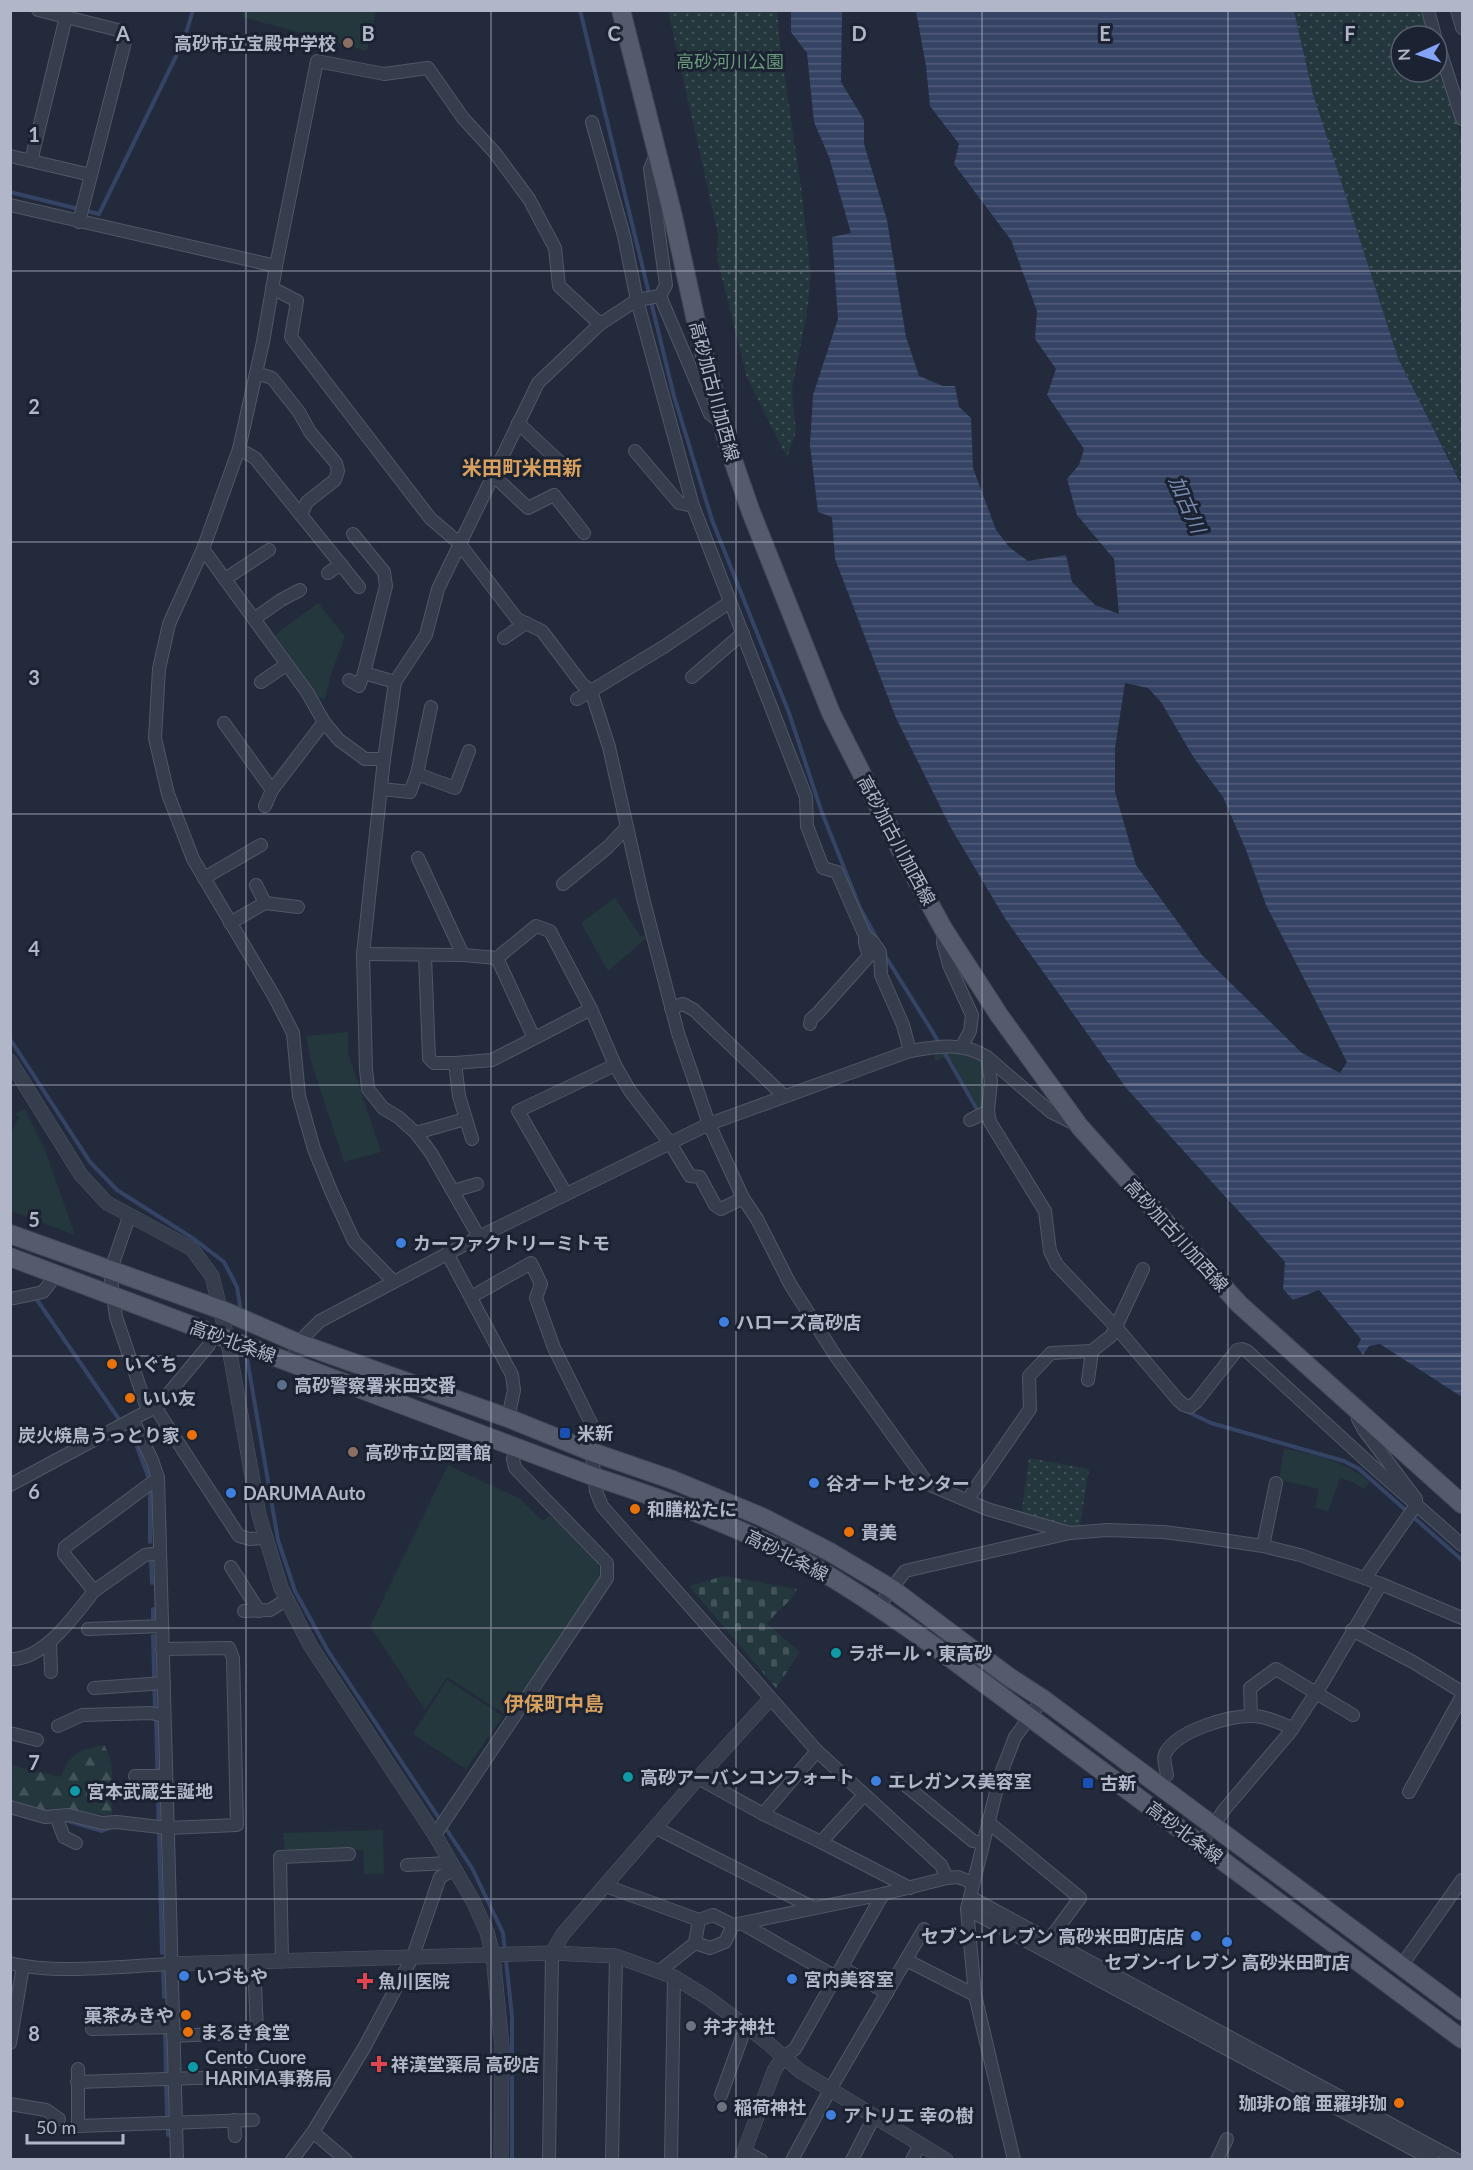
<svg xmlns="http://www.w3.org/2000/svg" width="1473" height="2170" font-family="Lato,'Noto Sans JP',sans-serif">
	<style>
		.grass { fill: #24373d }
		.forest { fill: url(#forest-firs) }
		.cemetery { fill: url(#cemetery-stones) }
		.park { fill: url(#park-dots) }
		.water { fill: url(#water-rules); fill-rule: evenodd }
		.lines { fill: none; stroke-linecap: round; stroke-linejoin: round }
		.stream { stroke: #354364; stroke-width: 4 }
		.minor-casing { stroke: #515767; stroke-width: 14 }
		.tertiary-casing { stroke: #515767; stroke-width: 15 }
		.primary-casing { stroke: #3f4655; stroke-width: 20 }
		.minor { stroke: #363d4c; stroke-width: 12 }
		.tertiary { stroke: #363d4c; stroke-width: 14 }
		.primary { stroke: #545b6c; stroke-width: 18 }
		.grid { fill: none; stroke: #b1b7c8; stroke-width: 1.5; stroke-opacity: 0.55 }
		.education-dot { fill: #8d6e63; stroke: #1b2231; stroke-width: 2 }
		.shop-dot { fill: #3f7fe0; stroke: #1b2231; stroke-width: 2 }
		.food-dot { fill: #e8710a; stroke: #1b2231; stroke-width: 2 }
		.service-dot { fill: #5c6f8a; stroke: #1b2231; stroke-width: 2 }
		.transit-dot { fill: #1a4fb4; stroke: #1b2231; stroke-width: 2 }
		.culture-dot { fill: #0f9aa8; stroke: #1b2231; stroke-width: 2 }
		.health-dot { fill: #e0444e; stroke: #1b2231; stroke-width: 2 }
		.worship-dot { fill: #6b7280; stroke: #1b2231; stroke-width: 2 }
		.labels { text-anchor: middle; dominant-baseline: central; stroke-width: 6; stroke-linejoin: round; paint-order: stroke }
		.poi-label { font-size: 18px; font-weight: bold; fill: #b1b7c8; stroke: #1b2231; text-anchor: start }
		.park-label { font-size: 18px; fill: #689a79; stroke: #1b2231 }
		.street-label { font-size: 18px; fill: #b1b7c8; stroke: #1b2231 }
		.neighbourhood-label { font-size: 20px; font-weight: bold; fill: #d7a05e; stroke: #1b2231 }
		.water-label { font-size: 20px; font-style: italic; fill: #788ab1; stroke: #1b2231 }
		.grid-label { font-size: 20px; text-anchor: middle; font-weight: bold; fill: #b1b7c8; stroke: #1b2231; stroke-width: 6; stroke-linejoin: round; paint-order: stroke }
	</style>
	<defs>
		<pattern id="forest-firs" width="22" height="20" patternUnits="userSpaceOnUse" patternTransform="scale(1.5)"><rect width="22" height="20" fill="#24373d"/><path d="M5 1l3.5 6h-7zM16 11l3.5 6h-7z" fill="#415258"/></pattern>
		<pattern id="cemetery-stones" width="16" height="16" patternUnits="userSpaceOnUse" patternTransform="scale(1.5)"><rect width="16" height="16" fill="#24373d"/><path d="M2 7V4a2 2 0 0 1 4 0v3zM10 15v-3a2 2 0 0 1 4 0v3z" fill="#415258"/></pattern>
		<pattern id="park-dots" width="8" height="8" patternUnits="userSpaceOnUse" patternTransform="scale(1.5)"><rect width="8" height="8" fill="#24373d"/><path d="M2 2h.1M6 6h.1" fill="none" stroke="#415258" stroke-width="1.8" stroke-linecap="round"/></pattern>
		<pattern id="water-rules" width="6" height="5" patternUnits="userSpaceOnUse" patternTransform="scale(1.5)"><rect width="6" height="5" fill="#354364"/><path d="M0 2.5h6" fill="none" stroke="#505c79"/></pattern>
	</defs>
	<rect width="100%" height="100%" fill="#222a3c"/>
	<g class="grass">
		<path d="M244 11V10L376 11 367 51 242 17Z"/>
		<path d="M318 603 345 637 331 674 325 699 319 698 275 635Z"/>
		<path d="M615 898 641 937 649 932 651 934 608 971 581 923Z"/>
		<path d="M348 1032V1053L381 1152 344 1162 311 1061 306 1036Z"/>
		<path d="M935 1053C952 1054 980 1050 986 1072 989 1081 985 1096 985 1106L980 1110 952 1061H947L943 1057 935 1062Z"/>
		<path d="M25 1109 45 1150 75 1235 11 1211V1133L19 1117 15 1114Z"/>
		<path d="M1284 1448C1317 1456 1343 1460 1370 1482L1364 1489 1353 1482 1340 1478 1328 1511 1315 1508 1319 1489 1279 1480Z"/>
		<path d="M448 1465 520 1499 543 1521 550 1515 599 1564 600 1580 506 1715 447 1677 425 1710 370 1626Z"/>
		<path d="M447 1680 503 1716 466 1769 413 1734Z"/>
		<path d="M383 1830 384 1874H364L363 1850 285 1851 283 1833Z"/>
	</g>
	<path class="forest" d="M104 1745C116 1764 112 1795 112 1816L68 1810 42 1811 11 1802V1765L61 1777C71 1752 79 1750 104 1745Z"/>
	<path class="cemetery" d="M724 1576 797 1589C790 1604 776 1611 767 1624L800 1652 776 1688 689 1586Z"/>
	<g class="park">
		<path d="M668 11H777L781 52 802 193 811 276 807 312 792 389 796 432 787 458 746 375 743 361 720 270 717 257 718 234Z"/>
		<path d="M1294 11H1423L1430 36H1401V72H1437V60L1462 139V484L1398 358 1313 94Z"/>
		<path d="M1029 1458 1089 1469 1080 1526 1070 1528 1021 1517Z"/>
	</g>
	<path class="water" d="M791 11H842L841 82 864 120V144L887 220 906 337 919 376 943 386H955L959 407 971 418 973 468 996 530 1009 547 1028 561 1066 555 1072 582 1095 605 1119 614 1114 559 1077 515 1067 479 1079 465 1084 449 1047 395 1056 369 1035 339 1037 311 1011 240 954 164 959 144 930 106 926 66 916 11H1294L1313 94 1398 358 1462 486V1397L1380 1344 1369 1346 1363 1355 1357 1347 1361 1339 1319 1290 1293 1300 1283 1289 1285 1262 1127 1089 1006 920 951 828 896 718 835 559 832 517 818 512 810 445 813 395 838 319 832 237 851 233 829 157 814 122 807 53 791 32ZM1125 683 1148 688 1161 702 1194 758 1223 797 1246 850 1266 905 1347 1062 1340 1073 1302 1053 1202 955 1136 865 1115 792V748Z"/>
	<g class="lines">
		<g class="stream">
			<path d="M580 10 674 396 712 520 789 713 821 810 860 908 877 939"/>
			<path d="M10 192 99 214 184 40 193 10"/>
			<path d="M884 954 932 1031 986 1125"/>
			<path d="M10 1039 90 1162 117 1190 194 1239 224 1262 237 1287 241 1312"/>
			<path d="M35 1297 125 1428 131 1431 148 1476"/>
			<path d="M246 1352 278 1540 295 1591 328 1651 472 1868 503 1933 512 2016V2160"/>
			<path d="M1186 1411 1211 1423 1344 1461 1359 1469 1462 1560"/>
			<path d="M150 1492V1542"/>
			<path d="M151 1562 152 1583"/>
			<path d="M153 1618V1609"/>
			<path d="M153 1636 155 1710"/>
			<path d="M156 1718 162 1953"/>
			<path d="M65 1820 102 1831 112 1827"/>
			<path d="M163 1972 164 1997"/>
			<path d="M165 2009V2024"/>
			<path d="M165 2031 166 2073"/>
			<path d="M166 2084 167 2115"/>
			<path d="M168 2129V2135"/>
		</g>
		<g class="minor-casing">
			<g id="minor">
				<path d="M38 10 118 30 125 42 79 222"/>
				<path d="M1428 10 1435 36"/>
				<path d="M1457 10 1462 28"/>
				<path d="M1437 41 1462 119"/>
				<path d="M592 122 624 236 637 300 693 506 806 797 807 826 823 868 837 872 865 936 873 942 880 952 881 975 903 1025 910 1051"/>
				<path d="M657 152 650 169 666 285 660 296"/>
				<path d="M10 156 91 175"/>
				<path d="M31 161 66 17"/>
				<path d="M10 205 276 266"/>
				<path d="M272 288 297 301 291 337 430 518 459 543 517 619 542 631 582 684 591 691 577 699"/>
				<path d="M256 373 272 378 299 412 310 432 336 463 338 471 335 480 307 502 301 515"/>
				<path d="M518 423 563 465"/>
				<path d="M239 449 255 458 359 587"/>
				<path d="M635 451 679 503 693 506"/>
				<path d="M493 475 528 508 554 495 584 533"/>
				<path d="M353 534 384 572 386 586 364 673 395 682"/>
				<path d="M203 549 307 692 324 722 339 740 365 759H384"/>
				<path d="M328 573 341 564"/>
				<path d="M225 579 269 550"/>
				<path d="M730 602 665 646 591 691 609 747 643 898 678 1033 709 1124 743 1198 757 1219 790 1284 835 1355 928 1484 987 1509 1070 1533"/>
				<path d="M254 619 281 600 300 590"/>
				<path d="M504 638 526 623"/>
				<path d="M692 677 743 633"/>
				<path d="M349 680 359 686 364 673"/>
				<path d="M261 682 286 665"/>
				<path d="M224 723 272 790"/>
				<path d="M417 774 431 707"/>
				<path d="M381 789 410 792 417 774 455 788 469 751"/>
				<path d="M265 806 272 790 324 722"/>
				<path d="M418 858 463 955"/>
				<path d="M204 878 261 845"/>
				<path d="M563 884 608 847 627 827"/>
				<path d="M256 885 265 903"/>
				<path d="M230 923 265 903 298 907"/>
				<path d="M944 930 943 943 949 965 972 1015 970 1031 962 1046"/>
				<path d="M363 954 463 955 497 958 536 926 550 931 591 1009 615 1065 630 1091 670 1143 690 1176 700 1177 715 1205 721 1209 743 1198"/>
				<path d="M425 956 429 1058 434 1063H455"/>
				<path d="M497 958 534 1038"/>
				<path d="M671 1008 683 1004 694 1010 784 1096"/>
				<path d="M810 1024 811 1019 818 1013 869 956 865 943V936"/>
				<path d="M988 1111 990 1122 1045 1211 1050 1251 1057 1265 1116 1327 1178 1400 1184 1405 1190 1407 1196 1402 1237 1350 1242 1349 1247 1351 1369 1463 1462 1545"/>
				<path d="M970 1120 988 1111 991 1081 987 1057"/>
				<path d="M416 1133 465 1119"/>
				<path d="M472 1139 459 1096 455 1063 492 1060 591 1009"/>
				<path d="M453 1191 477 1184"/>
				<path d="M566 1194 518 1111 615 1065"/>
				<path d="M129 1217 110 1272 116 1317 148 1411"/>
				<path d="M479 1237 431 1153 416 1133 398 1117 383 1108 368 1089 366 1069 363 954 384 759 395 682 426 635 438 589 538 383 600 324 637 300 660 296 710 414 722 423"/>
				<path d="M447 1253 512 1375 514 1390 508 1418"/>
				<path d="M393 1281 354 1241 331 1191 314 1149 299 1096 293 1033 274 996 193 859 168 794 155 738 159 669 169 624 203 549 239 449 263 342 276 266 317 61 384 74 428 68 463 118 495 153 529 199 555 248 559 286 600 324"/>
				<path d="M471 1297 531 1263 541 1284 536 1298 554 1348 593 1427 590 1437 596 1491 602 1506 817 1751 941 1865 947 1878"/>
				<path d="M10 1299 43 1292 56 1275"/>
				<path d="M291 1362 298 1343 320 1321 479 1237 709 1124 910 1051C938 1046 963 1042 987 1057L1051 1112 1077 1125"/>
				<path d="M1088 1380 1092 1351 1111 1336 1115 1329 1143 1269"/>
				<path d="M155 1407 239 1536 250 1539 265 1538"/>
				<path d="M1358 1413V1419L1364 1430 1416 1499V1505L1365 1578"/>
				<path d="M133 1420 152 1460 158 1478 177 2160"/>
				<path d="M158 1478 65 1547 64 1554 94 1591 145 1555 160 1553"/>
				<path d="M10 1485 159 1405 209 1345V1332"/>
				<path d="M969 1501 972 1493 1030 1409 1029 1376 1051 1353 1092 1351"/>
				<path d="M1263 1546 1276 1483"/>
				<path d="M231 1567 259 1611"/>
				<path d="M878 1607 905 1571 1070 1533 1107 1530 1163 1532 1195 1536 1263 1546 1300 1555 1381 1584 1462 1618"/>
				<path d="M244 1611 270 1610 286 1600"/>
				<path d="M88 1629 161 1626"/>
				<path d="M1352 1630 1413 1662 1462 1692"/>
				<path d="M50 1642 51 1672"/>
				<path d="M10 1659C43 1661 75 1615 94 1591"/>
				<path d="M94 1688 164 1683"/>
				<path d="M1251 1716 1250 1688 1276 1669 1353 1715"/>
				<path d="M58 1726 82 1715 151 1713 164 1716"/>
				<path d="M10 1733 37 1740"/>
				<path d="M1167 1775C1166 1767 1162 1758 1166 1752 1179 1730 1228 1716 1252 1716 1266 1716 1280 1723 1292 1728"/>
				<path d="M135 1776H166"/>
				<path d="M698 1778 763 1814 821 1842 864 1795"/>
				<path d="M898 1779 973 1841 982 1843"/>
				<path d="M1409 1792 1462 1696"/>
				<path d="M10 1807 45 1817 69 1815 102 1823 117 1822 168 1828 237 1825 233 1658 229 1648 162 1649"/>
				<path d="M763 1814 817 1751"/>
				<path d="M56 1816 64 1837 76 1843"/>
				<path d="M988 1822 1080 1898 1049 1940"/>
				<path d="M656 1828 814 1908"/>
				<path d="M435 1835 607 1578V1563L515 1468 513 1459 517 1447"/>
				<path d="M821 1842 910 1888"/>
				<path d="M1201 1843 1224 1810 1291 1731 1323 1682 1381 1584"/>
				<path d="M407 1865 450 1863"/>
				<path d="M606 1886 699 1920"/>
				<path d="M970 1897 1457 2160"/>
				<path d="M967 1909 1433 2160"/>
				<path d="M743 1924 836 1977"/>
				<path d="M695 1943 699 1920 713 1915 733 1925"/>
				<path d="M282 1960 280 1857 349 1854"/>
				<path d="M906 1960 975 1995"/>
				<path d="M10 1963C56 1975 124 1966 172 1964"/>
				<path d="M1402 1965 1462 1880"/>
				<path d="M843 1968 887 1993"/>
				<path d="M661 1970 695 1943 710 1948 725 1942 733 1925 883 1894 947 1878 958 1877 973 1883"/>
				<path d="M92 2029 173 2027"/>
				<path d="M173 2036 257 2032 254 1961"/>
				<path d="M10 2043 23 1966"/>
				<path d="M783 2057 795 2049 883 1894"/>
				<path d="M78 2069V2126L253 2120"/>
				<path d="M77 2082 258 2076"/>
				<path d="M721 2095 746 2026"/>
				<path d="M10 2104 46 2110 59 2119"/>
				<path d="M234 2120 235 2136"/>
				<path d="M313 2132 346 2160"/>
				<path d="M744 2151 761 2160"/>
				<path d="M292 2160 313 2132 364 2048 413 1956 440 1877 454 1870"/>
				<path d="M549 2160 552 1953"/>
				<path d="M612 2160 616 1956"/>
				<path d="M671 2160 674 1977"/>
				<path d="M792 2160 831 2088 924 1929"/>
				<path d="M852 2160 874 2117"/>
				<path d="M912 2160 920 2144"/>
				<path d="M1014 2160 975 1995 967 1909 1000 1776 1015 1737 1043 1699"/>
				<path d="M1217 2160 1227 2139"/>
			</g>
		</g>
		<g class="tertiary-casing">
			<g id="tertiary">
				<path d="M10 1061 81 1175 107 1203 192 1249 212 1276 227 1337 259 1515 281 1588 310 1645 435 1835 473 1901 487 1932 493 1955 502 2047 501 2160"/>
				<path d="M552 1953 563 1934 698 1778 770 1699"/>
				<path d="M172 1964 552 1953 616 1956 674 1977 708 1998 763 2039 800 2071 946 2160"/>
				<path d="M741 2160 774 2071 783 2057"/>
			</g>
		</g>
		<g class="primary-casing">
			<g id="primary">
				<path d="M621 10 673 216 698 330 728 446 751 512 831 713 903 855 944 930 999 1015 1080 1127 1239 1304 1462 1504"/>
				<path d="M10 1234 222 1310 298 1343 508 1418 592 1452 673 1480 762 1517 830 1552 892 1589 1009 1677 1043 1699 1462 2011"/>
				<path d="M10 1257C205 1332 400 1403 595 1477 672 1502 749 1530 819 1570 859 1593 896 1619 934 1646L1462 2039"/>
			</g>
		</g>
		<use href="#minor" class="minor"/>
		<use href="#tertiary" class="tertiary"/>
		<use href="#primary" class="primary"/>
	</g>
	<path class="grid" d="M246 10V2160M491 10V2160M736 10V2160M982 10V2160M1228 10V2160M10 271H1462M10 542H1462M10 814H1462M10 1085H1462M10 1356H1462M10 1628H1462M10 1899H1462"/>
	<g class="education-dot">
		<circle cx="348" cy="43" r="6"/>
		<circle cx="353" cy="1452" r="6"/>
	</g>
	<g class="shop-dot">
		<circle cx="401" cy="1243" r="6"/>
		<circle cx="724" cy="1322" r="6"/>
		<circle cx="814" cy="1483" r="6"/>
		<circle cx="231" cy="1493" r="6"/>
		<circle cx="876" cy="1781" r="6"/>
		<circle cx="1196" cy="1936" r="6"/>
		<circle cx="1227" cy="1942" r="6"/>
		<circle cx="184" cy="1976" r="6"/>
		<circle cx="792" cy="1979" r="6"/>
		<circle cx="831" cy="2115" r="6"/>
	</g>
	<g class="food-dot">
		<circle cx="112" cy="1364" r="6"/>
		<circle cx="130" cy="1398" r="6"/>
		<circle cx="192" cy="1435" r="6"/>
		<circle cx="635" cy="1509" r="6"/>
		<circle cx="849" cy="1532" r="6"/>
		<circle cx="186" cy="2015" r="6"/>
		<circle cx="188" cy="2032" r="6"/>
		<circle cx="1399" cy="2103" r="6"/>
	</g>
	<circle class="service-dot" cx="282" cy="1385" r="6"/>
	<g class="transit-dot">
		<rect x="559" y="1427" width="12" height="12" rx="3"/>
		<rect x="1082" y="1777" width="12" height="12" rx="3"/>
	</g>
	<g class="culture-dot">
		<circle cx="836" cy="1653" r="6"/>
		<circle cx="628" cy="1777" r="6"/>
		<circle cx="75" cy="1791" r="6"/>
		<circle cx="193" cy="2067" r="6"/>
	</g>
	<g class="health-dot">
		<path d="M362 1972h6v6h6v6h-6v6h-6v-6h-6v-6h6z"/>
		<path d="M376 2055h6v6h6v6h-6v6h-6v-6h-6v-6h6z"/>
	</g>
	<g class="worship-dot">
		<circle cx="691" cy="2026" r="6"/>
		<circle cx="722" cy="2107" r="6"/>
	</g>
	<g class="labels">
		<g class="poi-label">
			<text x="336" y="43" text-anchor="end">高砂市立宝殿中学校</text>
			<text x="413" y="1243">カーファクトリーミトモ</text>
			<text x="736" y="1322">ハローズ高砂店</text>
			<text x="124" y="1364">いぐち</text>
			<text x="294" y="1385">高砂警察署米田交番</text>
			<text x="142" y="1398">いい友</text>
			<text x="577" y="1433">米新</text>
			<text x="180" y="1435" text-anchor="end">炭火焼鳥うっとり家</text>
			<text x="365" y="1452">高砂市立図書館</text>
			<text x="826" y="1483">谷オートセンター</text>
			<text x="243" y="1493">DARUMA Auto</text>
			<text x="647" y="1509">和膳松たに</text>
			<text x="861" y="1532">貴美</text>
			<text x="848" y="1653">ラポール・東高砂</text>
			<text x="640" y="1777">高砂アーバンコンフォート</text>
			<text x="888" y="1781">エレガンス美容室</text>
			<text x="1100" y="1783">古新</text>
			<text x="87" y="1791">宮本武蔵生誕地</text>
			<text x="1184" y="1936" text-anchor="end">セブン-イレブン 高砂米田町店店</text>
			<text x="1227" y="1962" text-anchor="middle">セブン-イレブン 高砂米田町店</text>
			<text x="196" y="1976">いづもや</text>
			<text x="804" y="1979">宮内美容室</text>
			<text x="378" y="1981">魚川医院</text>
			<text x="174" y="2015" text-anchor="end">菓茶みきや</text>
			<text x="703" y="2026">弁才神社</text>
			<text x="200" y="2032">まるき食堂</text>
			<text x="205" y="2057">Cento Cuore<tspan x="205" dy="21">HARIMA事務局</tspan></text>
			<text x="391" y="2064">祥漢堂薬局 高砂店</text>
			<text x="1387" y="2103" text-anchor="end">珈琲の館 亜羅琲珈</text>
			<text x="734" y="2107">稲荷神社</text>
			<text x="843" y="2115">アトリエ 幸の樹</text>
		</g>
		<g class="park-label">
			<text x="730" y="61">高砂河川公園</text>
		</g>
		<g class="street-label">
			<text transform="translate(715 391) rotate(75)">高砂加古川加西線</text>
			<text transform="translate(897 840) rotate(62)">高砂加古川加西線</text>
			<text transform="translate(1177 1235) rotate(48)">高砂加古川加西線</text>
			<text transform="translate(233 1341) rotate(20)">高砂北条線</text>
			<text transform="translate(787 1555) rotate(27)">高砂北条線</text>
			<text transform="translate(1185 1832) rotate(37)">高砂北条線</text>
		</g>
		<g class="neighbourhood-label">
			<text x="522" y="467">米田町米田新</text>
			<text x="554" y="1703">伊保町中島</text>
		</g>
		<g class="water-label">
			<text transform="translate(1188 504) rotate(66)">加古川</text>
		</g>
	</g>
	<g class="grid-label">
		<text x="123" y="41">A</text>
		<text x="368" y="41">B</text>
		<text x="614" y="41">C</text>
		<text x="859" y="41">D</text>
		<text x="1105" y="41">E</text>
		<text x="1350" y="41">F</text>
		<text x="34" y="142">1</text>
		<text x="34" y="414">2</text>
		<text x="34" y="685">3</text>
		<text x="34" y="956">4</text>
		<text x="34" y="1227">5</text>
		<text x="34" y="1499">6</text>
		<text x="34" y="1770">7</text>
		<text x="34" y="2041">8</text>
	</g>
	<rect width="1473" height="2170" fill="none" stroke="#b1b7c8" stroke-width="24"/>
	<g transform="translate(1419 54) rotate(267)"><circle r="28" fill="#1b2231" stroke="#575e6d" stroke-width="1.5"/>
	<path d="M0-4.5L10 22L0 15L-10 22Z" fill="#84a4fa"/>
	<text y="-9" font-size="16" font-weight="bold" text-anchor="middle" fill="#b1b7c8">N</text>
	</g>
	<path d="M27 2134v9h96v-9" fill="none" stroke="#b1b7c8" stroke-width="3"/>
	<text x="36" y="2134" font-size="18" fill="#b1b7c8" stroke="#1b2231" stroke-width="4.5" paint-order="stroke">50 m</text>
</svg>
